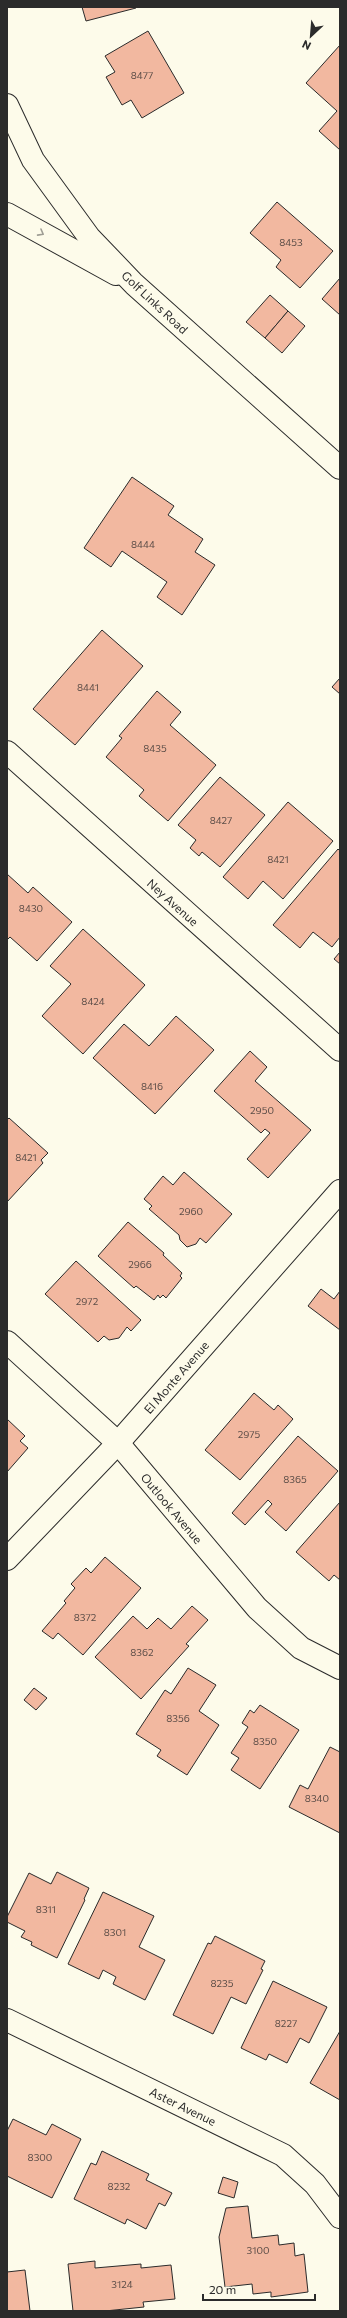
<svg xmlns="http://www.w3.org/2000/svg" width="347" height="2318" font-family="Commissioner,sans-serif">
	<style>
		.building { fill: #f2b8a0; stroke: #2b2b2b }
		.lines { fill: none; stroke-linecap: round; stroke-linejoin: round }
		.minor-casing { stroke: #2b2b2b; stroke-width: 24 }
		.tertiary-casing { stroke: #2b2b2b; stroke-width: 24 }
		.minor { stroke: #fdfbea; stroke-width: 22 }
		.tertiary { stroke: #fdfbea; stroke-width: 22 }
		.oneway { stroke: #9e9d94 }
		.labels { text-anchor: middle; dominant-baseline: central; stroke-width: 3; stroke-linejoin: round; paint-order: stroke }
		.number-label { font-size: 10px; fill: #5d4e48 }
		.street-label { font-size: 12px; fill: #2b2b2b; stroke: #fdfbea }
	</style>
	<rect width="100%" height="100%" fill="#fdfbea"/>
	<g class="building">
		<path d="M82 7H136V8L86 21Z"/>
		<path d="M148 31 184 93 142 118 131 100 122 105 106 77 115 72 105 56Z"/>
		<path d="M340 45V150L319 131 337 111 306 83Z"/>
		<path d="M277 202 333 251 300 288 276 267 281 260 250 233Z"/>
		<path d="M340 278V315L322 299Z"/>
		<path d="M270 295 288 311 265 338 246 322Z"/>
		<path d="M288 311 305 326 282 353 265 338Z"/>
		<path d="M132 477 174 506 168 515 203 539 195 552 215 565 182 615 157 597 167 582 122 551 111 567 84 548Z"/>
		<path d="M102 630 143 666 75 745 33 709Z"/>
		<path d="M340 678V694L332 687Z"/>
		<path d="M157 691 181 712 170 725 216 765 168 821 139 796 144 790 106 757 122 738 119 736Z"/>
		<path d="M220 777 265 815 220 867 202 852 199 856 190 848 196 840 178 825Z"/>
		<path d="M288 802 333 841 283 899 263 881 248 899 223 877Z"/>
		<path d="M338 849 340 851V937L332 947 313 932 300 948 273 925Z"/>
		<path d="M7 874 28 893 33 887 72 922 37 961 10 937 7 940Z"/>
		<path d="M83 929 145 985 83 1054 42 1016 71 984 50 966Z"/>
		<path d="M340 952V964L334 959Z"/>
		<path d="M176 1016 214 1050 155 1114 93 1058 124 1024 149 1046Z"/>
		<path d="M250 1051 267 1067 255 1081 311 1130 268 1178 247 1159 270 1133 265 1129 261 1133 214 1091Z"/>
		<path d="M9 1118 48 1153 41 1160 43 1163 7 1202V1120Z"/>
		<path d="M184 1172 232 1214 206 1243 200 1238 196 1244 187 1247 180 1240 179 1235 149 1209 152 1206 144 1199 163 1176 173 1185Z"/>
		<path d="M128 1222 164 1253 163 1255 182 1273 180 1276 182 1278 166 1298 163 1295 160 1298 158 1295 154 1300 136 1286 134 1288 98 1256Z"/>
		<path d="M76 1261 141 1320 131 1331 127 1327 119 1338 109 1340 104 1336 98 1342 45 1294Z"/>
		<path d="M321 1289 334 1299 340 1291V1330L308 1306Z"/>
		<path d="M254 1393 274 1410 278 1405 293 1419 240 1480 205 1450Z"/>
		<path d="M7 1419 25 1436 20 1441 28 1448 7 1472Z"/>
		<path d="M298 1436 338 1471 286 1531 265 1512 272 1504 268 1500 245 1525 232 1513Z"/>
		<path d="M340 1502V1580L334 1575 329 1581 296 1552Z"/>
		<path d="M105 1557 141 1588 83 1655 58 1633 53 1639 42 1631 66 1603 64 1601 75 1588 71 1584 86 1568 91 1573Z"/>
		<path d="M192 1606 208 1620 186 1644 189 1646 141 1699 95 1657 133 1616 147 1629 158 1618 171 1629Z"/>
		<path d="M188 1668 216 1685 199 1711 219 1725 187 1775 157 1756 161 1750 136 1734 165 1690 171 1694Z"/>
		<path d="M34 1688 47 1698 36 1710 24 1700Z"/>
		<path d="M260 1705 299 1730 260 1789 231 1770 239 1758 231 1753 248 1727 242 1723 250 1710 254 1713Z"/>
		<path d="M330 1747 340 1752V1833L289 1807 300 1785 308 1789Z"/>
		<path d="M57 1872 89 1888 84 1899 85 1900 57 1958 31 1945 32 1942 21 1937 25 1931 7 1922V1917L29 1873 51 1884Z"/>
		<path d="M103 1892 154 1916 139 1947 165 1960 145 2000 113 1984 116 1977 103 1970 99 1979 68 1964Z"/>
		<path d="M215 1936 265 1961 261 1969 263 1970 246 2004 231 1997 213 2034 173 2015 208 1943 211 1944Z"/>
		<path d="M273 1981 327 2007 309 2043 300 2038 287 2063 269 2054 266 2060 241 2048Z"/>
		<path d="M340 2031V2100L310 2083Z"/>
		<path d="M13 2119 46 2135 52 2124 81 2139 52 2198 7 2176V2131Z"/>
		<path d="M102 2151 149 2174 146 2180 172 2193 165 2206 159 2203 146 2229 127 2219 125 2224 74 2199 91 2163 96 2165Z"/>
		<path d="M223 2177 238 2182 234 2198 218 2193Z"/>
		<path d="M248 2206 252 2238 278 2235 279 2245 294 2243 295 2256 304 2254 308 2292 271 2297V2292L253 2294 252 2284 225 2287 219 2237 226 2208Z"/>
		<path d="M95 2261V2268L141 2264V2268L171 2265 175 2299 143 2302 144 2307 105 2311H73L68 2264Z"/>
		<path d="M25 2270 30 2311H7V2272Z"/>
	</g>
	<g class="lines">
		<g class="minor-casing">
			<g id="minor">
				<path d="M7 752 340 1050"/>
				<path d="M7 1342 118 1443 257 1608 301 1648 340 1668"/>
				<path d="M7 1559 118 1443 340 1191"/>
				<path d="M7 2020 283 2155 315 2184 340 2217"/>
			</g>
		</g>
		<g class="tertiary-casing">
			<g id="tertiary">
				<path d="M7 105 33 160 89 237 134 284 340 468"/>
				<path d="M7 214 116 274"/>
			</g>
		</g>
		<use href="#minor" class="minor"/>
		<use href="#tertiary" class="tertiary"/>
	</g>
	<defs><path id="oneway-chevron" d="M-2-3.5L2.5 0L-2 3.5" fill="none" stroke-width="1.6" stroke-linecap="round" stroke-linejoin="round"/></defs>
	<use class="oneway" href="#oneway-chevron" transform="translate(41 233) rotate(29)"/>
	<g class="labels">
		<g class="number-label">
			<text x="142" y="75">8477</text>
			<text x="291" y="242">8453</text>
			<text x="143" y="544">8444</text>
			<text x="88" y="687">8441</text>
			<text x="155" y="748">8435</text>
			<text x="221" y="820">8427</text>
			<text x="278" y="859">8421</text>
			<text x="31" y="908">8430</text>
			<text x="93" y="1001">8424</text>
			<text x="152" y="1086">8416</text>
			<text x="262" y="1110">2950</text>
			<text x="26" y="1157">8421</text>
			<text x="191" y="1211">2960</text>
			<text x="140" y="1264">2966</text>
			<text x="87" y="1301">2972</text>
			<text x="249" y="1434">2975</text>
			<text x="295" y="1479">8365</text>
			<text x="85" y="1617">8372</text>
			<text x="142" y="1652">8362</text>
			<text x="178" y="1718">8356</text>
			<text x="265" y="1741">8350</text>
			<text x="317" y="1798">8340</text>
			<text x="46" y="1909">8311</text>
			<text x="115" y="1932">8301</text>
			<text x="222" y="1983">8235</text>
			<text x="286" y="2023">8227</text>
			<text x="40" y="2157">8300</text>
			<text x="119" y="2186">8232</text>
			<text x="258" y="2250">3100</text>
			<text x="122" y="2284">3124</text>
		</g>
		<g class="street-label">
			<text transform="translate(155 302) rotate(43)">Golf Links Road</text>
			<text transform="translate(173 902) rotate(42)">Ney Avenue</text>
			<text transform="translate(176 1377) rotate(-49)">El Monte Avenue</text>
			<text transform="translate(172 1508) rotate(50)">Outlook Avenue</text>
			<text transform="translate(183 2106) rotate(26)">Aster Avenue</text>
		</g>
	</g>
	<rect width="347" height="2318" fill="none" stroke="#2b2b2b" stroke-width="16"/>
	<g transform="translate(311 36) rotate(206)" stroke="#fdfbea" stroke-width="3" paint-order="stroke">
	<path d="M0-3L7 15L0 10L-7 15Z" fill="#2b2b2b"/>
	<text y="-6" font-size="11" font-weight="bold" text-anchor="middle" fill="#2b2b2b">N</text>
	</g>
	<path d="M203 2294v6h112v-6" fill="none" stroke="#2b2b2b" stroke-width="2"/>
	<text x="209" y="2294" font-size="12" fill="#2b2b2b" stroke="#fdfbea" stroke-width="3" paint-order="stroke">20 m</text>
</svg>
